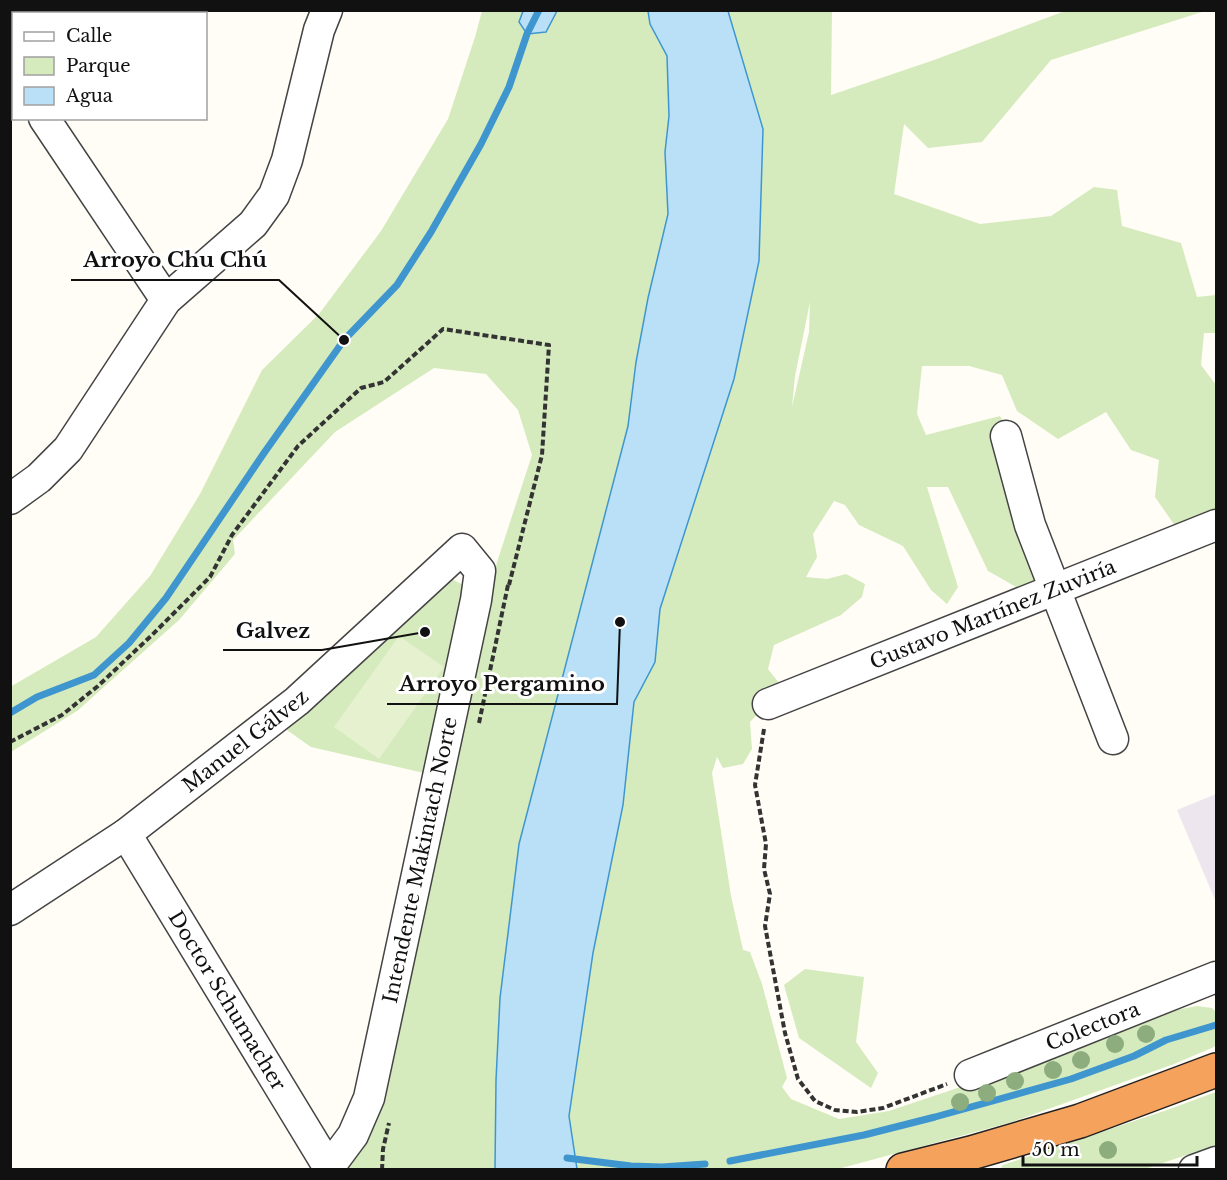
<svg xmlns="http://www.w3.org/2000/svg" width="1227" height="1180" font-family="'Libre Baskerville',serif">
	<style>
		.industrial { fill: #eee6ef }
		.green { fill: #d5ebbd; fill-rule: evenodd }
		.pitch { fill: #e6f2cf }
		.water { fill: #b9e0f7; stroke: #3f96cf; stroke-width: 1.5 }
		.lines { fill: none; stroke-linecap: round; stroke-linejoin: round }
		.stream { stroke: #3f96cf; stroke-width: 7 }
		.minor-casing { stroke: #444; stroke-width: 33 }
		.highway-casing { stroke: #222; stroke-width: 36 }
		.path { stroke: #333; stroke-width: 4; stroke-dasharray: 6 3; stroke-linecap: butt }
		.minor { stroke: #fff; stroke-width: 30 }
		.highway { stroke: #f5a25d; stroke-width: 33 }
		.tree { fill: #8dad7f }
		.labels { text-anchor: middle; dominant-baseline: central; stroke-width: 6; stroke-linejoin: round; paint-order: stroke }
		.street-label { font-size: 20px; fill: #111; stroke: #fff }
		.leader { fill: none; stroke: #111; stroke-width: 2 }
		.callout-dot { fill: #111; stroke: #fff; stroke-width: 2 }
		.callout-label { font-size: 21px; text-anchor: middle; font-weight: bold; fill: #111; stroke: #fff; stroke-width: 6; stroke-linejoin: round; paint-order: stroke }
	</style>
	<rect width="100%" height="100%" fill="#fffdf5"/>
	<path class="industrial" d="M1216 794V902L1177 810Z"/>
	<g class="green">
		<path d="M482 11H523L519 22 546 32 557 11H648L650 24 667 56 669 116 665 152 668 214 648 298 636 362 628 426 519 844 500 998 496 1080 495 1169H335L380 1086 497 562 532 455 518 410 486 374 434 368 335 432 233 540 235 554 179 620 77 711 11 752 10 687 96 637 150 576 200 494 262 370 319 314 381 231 448 119 475 37Z"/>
		<path d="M728 11H832L831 95 934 60 1065 11H1205L1051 60 982 142 928 148 904 124 894 194 980 224 1051 216 1094 187 1117 190 1122 226 1181 243 1197 297 1216 295V333H1204L1201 365 1216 385V518L1180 533 1155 497 1159 460 1131 450 1106 412 1058 439 1017 411 1002 375 969 366H922L917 414 926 435 1000 416 1020 450 1040 579 1018 588 988 571 948 487H927L958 587 947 604 931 590 903 546 859 525 845 505 834 501 813 534 817 557 806 577 827 579 846 574 865 584 862 597 841 615 774 645 768 669 783 688 750 722 752 749 743 764 723 768 717 757 712 773 731 896 743 950 750 952 762 984 787 1078 782 1087 791 1099 839 1119 889 1111 1017 1068 1160 1013 1197 1006 1212 1008 1216 1012V1044L1214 1047 1174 1064 1012 1122 838 1169H577L569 1117 593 953 623 805 634 702 655 662 660 609 734 379 763 129ZM810 302 809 332 792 407 795 376Z"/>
		<path d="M450 578 465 586 437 776 311 747 284 728Z"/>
		<path d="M805 969 864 977 856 1042 878 1073 871 1088 799 1038 784 985Z"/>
		<path d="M1216 1092V1145L1145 1169H1000L1003 1165 1167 1110Z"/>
	</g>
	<path class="pitch" d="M399 636 444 667 379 759 334 727Z"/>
	<g class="water">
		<path d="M523 11V10L557 11 546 32 527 34 519 22Z"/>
		<path d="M648 11H728L763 129 759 261 734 379 660 609 655 662 634 702 623 805 593 953 569 1116 577 1169H495L496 1080 500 998 519 844 628 426 636 362 648 298 668 214 665 152 669 116 667 56 650 24Z"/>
	</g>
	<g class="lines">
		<g class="stream">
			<path d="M10 713 37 697 94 675 129 643 166 598 264 453 344 340 397 285 431 232 481 144 509 87 527 34 539 10"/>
			<path d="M567 1158 631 1166 662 1167 705 1164"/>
			<path d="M730 1161 864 1135 935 1117 1071 1079 1134 1056 1166 1040 1216 1025"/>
		</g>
		<g class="minor-casing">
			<g id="minor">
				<path d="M89 14 94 10"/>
				<path d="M10 68 14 72"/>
				<path d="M44 118 166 300"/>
				<path d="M1006 436 1030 525 1113 739"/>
				<path d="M10 499 39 478 68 449 166 300 253 224 274 195 287 160 319 30 327 10"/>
				<path id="s1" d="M768 704 1216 525"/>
				<path id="s2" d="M126 834 329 1168"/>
				<path id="s3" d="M10 910 126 834 297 701 462 549 480 571 476 600 369 1098 353 1135 327 1170"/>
				<path id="s4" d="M970 1075 1216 977"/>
				<path d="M1194 1170 1216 1162"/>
			</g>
		</g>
		<g class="highway-casing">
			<path id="highway" d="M903 1170 971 1153 1080 1121 1216 1070"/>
		</g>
		<g class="path">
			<path d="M479 723 508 585"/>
			<path d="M764 729 755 785 766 844 764 869 770 894 765 926 785 1033 798 1079 815 1101 835 1110 857 1112 883 1108 947 1084"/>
			<path d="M10 742 62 715 98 686 152 635 210 577 232 535 298 446 361 388 384 382 443 329 549 345 542 455 509 585"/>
			<path d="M382 1170 383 1149 389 1123"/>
		</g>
		<use href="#minor" class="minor"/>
		<use href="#highway" class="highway"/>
	</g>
	<g class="tree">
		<circle cx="1146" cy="1034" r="9"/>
		<circle cx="1115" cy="1044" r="9"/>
		<circle cx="1081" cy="1060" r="9"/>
		<circle cx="1053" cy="1070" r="9"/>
		<circle cx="1015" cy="1081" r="9"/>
		<circle cx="987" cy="1093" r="9"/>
		<circle cx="960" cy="1102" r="9"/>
		<circle cx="1108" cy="1150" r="9"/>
	</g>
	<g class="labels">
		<g class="street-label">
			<text stroke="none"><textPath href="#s1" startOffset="242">Gustavo Martínez Zuviría</textPath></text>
			<text stroke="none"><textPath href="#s3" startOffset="290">Manuel Gálvez</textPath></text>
			<text transform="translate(420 860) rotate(-78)">Intendente Makintach Norte</text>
			<text stroke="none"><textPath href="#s2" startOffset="195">Doctor Schumacher</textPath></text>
			<text stroke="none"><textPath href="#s4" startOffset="132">Colectora</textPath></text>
		</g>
	</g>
	<path class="leader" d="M344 340L279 280H71M425 632L322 650H223M620 622L617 704H387"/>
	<g class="callout-dot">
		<circle cx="344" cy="340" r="6"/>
		<circle cx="425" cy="632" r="6"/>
		<circle cx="620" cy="622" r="6"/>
	</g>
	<g class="callout-label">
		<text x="175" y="267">Arroyo Chu Chú</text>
		<text x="273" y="638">Galvez</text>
		<text x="502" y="691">Arroyo Pergamino</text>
	</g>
	<rect width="1227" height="1180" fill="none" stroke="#111111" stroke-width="24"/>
	<rect x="12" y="12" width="195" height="108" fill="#ffffff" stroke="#a0a0a0" stroke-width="1.5"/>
	<rect x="24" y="32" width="30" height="9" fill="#ffffff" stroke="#a0a0a0" stroke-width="1.5"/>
	<text x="66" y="42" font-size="18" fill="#111111">Calle</text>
	<rect x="24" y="57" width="30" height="18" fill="#d5ebbd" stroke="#a0a0a0" stroke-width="1.5"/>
	<text x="66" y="72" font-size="18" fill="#111111">Parque</text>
	<rect x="24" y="87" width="30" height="18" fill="#b9e0f7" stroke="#a0a0a0" stroke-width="1.5"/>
	<text x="66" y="102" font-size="18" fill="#111111">Agua</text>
	<path d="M1023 1156v9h174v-9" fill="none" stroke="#111111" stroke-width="3"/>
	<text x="1032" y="1156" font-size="18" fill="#111111" stroke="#ffffff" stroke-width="4.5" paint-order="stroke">50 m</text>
</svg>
